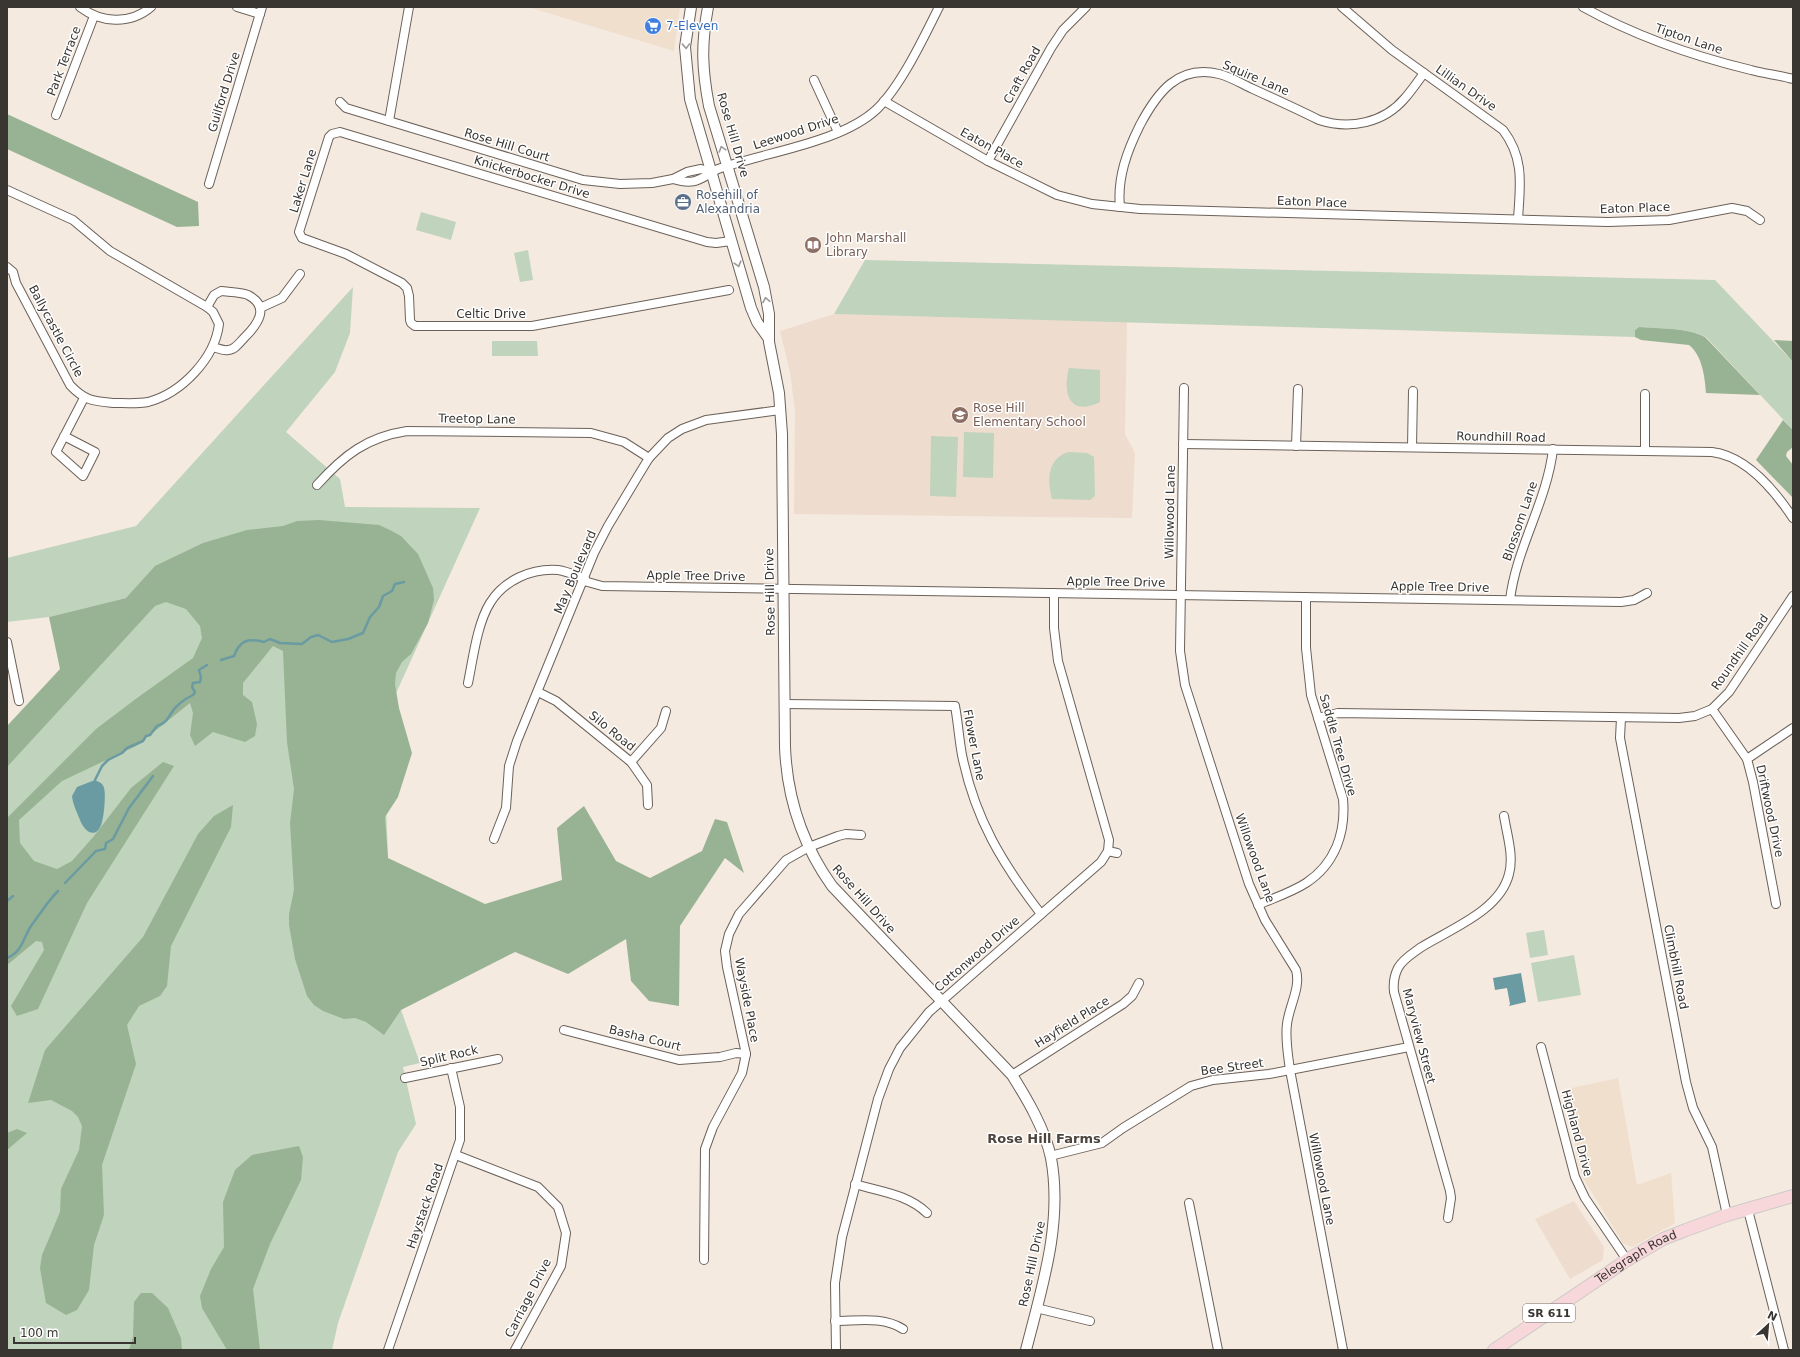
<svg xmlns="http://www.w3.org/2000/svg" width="1800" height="1357" font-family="'DejaVu Sans',sans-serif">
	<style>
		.commercial { fill: #f0dfcd }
		.built { fill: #eeddce }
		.green { fill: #c0d3bc }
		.forest { fill: #98b393 }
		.water { fill: #6a9ba2 }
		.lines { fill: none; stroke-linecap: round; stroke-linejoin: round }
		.stream { stroke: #6a9ba2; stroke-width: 2.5 }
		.minor-casing { stroke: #6b6159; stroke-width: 10 }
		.tertiary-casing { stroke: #6b6159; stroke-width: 12 }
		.primary-casing { stroke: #cccac9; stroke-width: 14 }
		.minor { stroke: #fff; stroke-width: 8 }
		.tertiary { stroke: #fff; stroke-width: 10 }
		.primary { stroke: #f8d7da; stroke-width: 12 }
		.oneway { stroke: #9c9a98 }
		.labels { text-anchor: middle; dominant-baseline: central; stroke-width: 3; stroke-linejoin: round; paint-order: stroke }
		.shield { fill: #fff; stroke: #74726f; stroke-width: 1 }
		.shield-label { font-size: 11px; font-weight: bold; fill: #393531 }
		.shop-label { font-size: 12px; fill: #366cbe; stroke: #fff; text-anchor: start }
		.street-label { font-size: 12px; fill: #393531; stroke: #fff }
		.service-label { font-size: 12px; fill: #4e5e75; stroke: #fff; text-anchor: start }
		.education-label { font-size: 12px; fill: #785e54; stroke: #fff; text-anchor: start }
		.neighbourhood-label { font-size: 13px; font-weight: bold; fill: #4d443d; stroke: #fff }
	</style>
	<rect width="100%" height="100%" fill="#f5eae0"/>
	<g class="commercial">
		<path d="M528 7H680L674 51Z"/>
		<path d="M1618 1078 1637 1185 1671 1173 1675 1223 1632 1247 1623 1243 1583 1178 1577 1157 1567 1089Z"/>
	</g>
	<g class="built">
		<path d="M834 314 1127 322 1125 434 1135 453 1132 518 794 514 795 411 790 372 780 331Z"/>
		<path d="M1574 1201 1604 1247 1603 1260 1570 1279 1535 1219Z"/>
	</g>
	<g class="green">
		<path d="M421 212 456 222 451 240 416 230Z"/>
		<path d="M528 250 533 280 520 282 514 253Z"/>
		<path d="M865 260 1715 280 1793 362V430L1706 337C1685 327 1661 329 1639 327L1635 330V337L834 314Z"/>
		<path d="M353 287 350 333 335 372 286 432 340 479 345 507 480 508 383 722 388 857 401 1010 420 1063 403 1067 416 1124 398 1152 338 1323 332 1350H7V737L126 598 49 617 7 622V558L136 526Z"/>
		<path d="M492 341H537L538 356H492Z"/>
		<path d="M1069 368 1100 370V402C1070 417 1062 394 1069 368Z"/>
		<path d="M964 432 994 433 993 478 963 477Z"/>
		<path d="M931 436 958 437 956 497 930 496Z"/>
		<path d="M1069 452 1087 453 1094 457 1095 496 1090 500 1052 499C1047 480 1047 458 1069 452Z"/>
		<path d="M1544 930 1548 955 1530 958 1526 933Z"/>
		<path d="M1574 955 1581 995 1538 1002 1531 963Z"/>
	</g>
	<g class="forest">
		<path d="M7 114 198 202 199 226 177 227 7 149Z"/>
		<path d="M1639 327C1661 329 1685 327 1705 337L1760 395 1706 393C1705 377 1702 355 1689 345L1641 340 1635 337V330Z"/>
		<path d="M1774 340 1793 341V362Z"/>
		<path d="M1783 420 1793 430V447L1787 452 1786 456 1793 465V498L1756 460Z"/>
		<path d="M319 520 379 525 390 530 401 536 418 554 433 588 434 600 428 623 411 654 402 662 396 673 395 684 399 708 412 753 398 797 385 817 388 858 485 904 562 880 557 828 584 806 616 861 650 878 702 851 715 819 727 822 744 873 725 858 680 926 679 1006 649 1001 631 981 626 939 568 974 515 952 401 1010 384 1035 366 1022 355 1018 344 1019 323 1011 314 1005 307 996 295 959 289 925V914L294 890 290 823 294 789 287 742 283 651 273 646 243 683V695L252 702 257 724 255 736 245 742 213 732 195 746 190 735 193 713 190 703 136 746 62 781 19 820 20 843 34 861 57 869 72 861 94 836 131 788 163 762 174 766 87 903 38 1009 17 1016 11 1006 44 950 42 942 36 941 7 965V818L96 729 137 698 193 658 202 638 200 626 186 609 166 602 155 606 7 767V726L60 669 49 617 126 598 155 566 203 543 247 530 283 526 297 521Z"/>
		<path d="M233 805 231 827 171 946 167 986 160 996 139 1006 127 1025 136 1064 102 1165 104 1215 94 1245 89 1290 77 1310 66 1315 46 1303 40 1268 42 1255 60 1212 61 1189 79 1150 82 1126 78 1117 72 1111 51 1100 28 1103 45 1050 143 937 198 834 214 816Z"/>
		<path d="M17 1129 27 1133 7 1150V1133Z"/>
		<path d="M299 1146 303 1157 301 1180 270 1244 253 1289 260 1350H227L202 1308 200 1296 211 1269 224 1247 223 1202 235 1170 252 1155Z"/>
		<path d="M141 1293H152L168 1308 181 1338 182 1350H129L133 1337 134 1302Z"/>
	</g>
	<g class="water">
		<path d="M95 780C99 782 103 783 104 788 106 794 104 816 102 822 97 840 85 833 80 820 77 812 73 805 72 796L77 787Z"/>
		<path d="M1521 973 1526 1002 1509 1006 1510 1004 1507 988 1495 990 1493 978Z"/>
	</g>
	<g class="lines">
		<g class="stream">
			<path d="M221 660 234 656C240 640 248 638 264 642L270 639 280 643 302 644 311 637 318 635 332 642 348 639 363 633 370 617 379 607 383 596 392 591 395 584 404 582"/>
			<path d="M95 780 102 766 108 760 122 753 127 748 143 741 146 736 150 735 157 726C169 723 169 713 177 706 182 701 187 698 193 695L195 692 192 687 193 683 200 682 201 677 199 670 207 665"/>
			<path d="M65 883 96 851 105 849 106 843 113 839 129 808 153 776"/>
			<path d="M7 901 13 896"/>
			<path d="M7 958C23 951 23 938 31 926 40 914 48 901 58 891"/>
		</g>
		<g class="minor-casing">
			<g id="minor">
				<path d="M80 7C101 23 130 25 151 7"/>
				<path d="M237 7 260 14"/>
				<path d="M1342 7 1392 50 1503 130C1525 159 1520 186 1518 219"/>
				<path d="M1583 7C1635 36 1693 56 1751 70 1765 74 1779 75 1793 79"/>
				<path d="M814 80 838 132"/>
				<path d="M884 101 988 161 1057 195 1092 204 1140 209 1608 222 1669 220 1732 208 1747 211 1760 220"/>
				<path d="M340 102 346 108 583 180 620 184 652 183 673 179 687 172 701 169 712 172"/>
				<path d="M56 115 94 16"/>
				<path d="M389 121 409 7"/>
				<path d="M988 161 1051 48 1063 30 1086 7"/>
				<path d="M673 179C696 186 699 179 718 169 765 152 841 143 877 109 901 86 924 37 939 7"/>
				<path d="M209 184 262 7"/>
				<path d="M7 190 73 220 110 251 207 307"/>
				<path d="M1120 207C1117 178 1127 151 1140 125 1157 93 1178 64 1219 74 1231 77 1242 84 1253 89 1275 99 1297 109 1319 120 1350 130 1384 123 1405 98 1412 90 1418 81 1424 73"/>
				<path d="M7 267 13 272 16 283 70 385C85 401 93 401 114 403 124 403 138 404 148 402 182 393 215 358 219 324L213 312 207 307 214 295 221 291C229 292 241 292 248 295 271 307 257 325 245 337 240 342 235 350 228 350 223 351 217 348 213 347"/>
				<path d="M729 290 532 326H415L411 323 410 320 409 296 407 288 402 283 346 254 302 238 299 232 329 137 332 134 340 132 707 242 716 243 731 241"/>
				<path d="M260 308 282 298 300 274"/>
				<path d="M1184 388 1180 651 1185 685 1249 884 1265 920 1296 970C1301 988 1289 1006 1287 1024 1285 1039 1288 1055 1290 1070L1343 1350"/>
				<path d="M64 436 95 452 83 476 56 452 84 398"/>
				<path d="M1183 444 1712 452C1746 456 1775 491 1793 518"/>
				<path d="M1296 446 1298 389"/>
				<path d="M1412 447 1413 391"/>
				<path d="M1645 451V394"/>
				<path d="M317 485C344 455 367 437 407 431L591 433 624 442 649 458"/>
				<path d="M584 581 602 586 1621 602 1634 600 1647 593"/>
				<path d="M1510 600C1516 548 1547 502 1553 449"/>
				<path d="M7 642 19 701"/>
				<path d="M468 683C473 659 477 624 490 603 504 580 532 568 558 570 567 571 577 576 585 579"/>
				<path d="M538 692 556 701 631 762 647 785 648 805"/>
				<path d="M785 704 955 706C958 722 959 739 962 755 975 819 1002 863 1041 914"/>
				<path d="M1712 709 1747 759 1753 782 1776 904"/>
				<path d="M1318 718 1338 713 1679 718 1695 716 1712 709 1729 692 1793 596"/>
				<path d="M1621 718 1620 738 1686 1082 1693 1108 1712 1147 1727 1215"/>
				<path d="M1747 759 1793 728"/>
				<path d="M631 762 661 728 666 711"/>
				<path d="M494 839 506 808 509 766 517 741 594 553 608 526 638 476 649 458 668 438 682 429 706 420 780 410"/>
				<path d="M1108 851 1117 853"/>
				<path d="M1258 905C1274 898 1292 892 1306 883 1335 864 1346 833 1343 799L1311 695 1306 648V597"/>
				<path d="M564 1030 679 1060 720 1057 736 1053 746 1054"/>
				<path d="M1541 1047 1575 1177 1585 1198 1627 1260"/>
				<path d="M1012 1075 1123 1004 1132 996 1139 983"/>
				<path d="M405 1078 498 1059"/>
				<path d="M456 1155 538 1187 558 1207 566 1233 561 1266 515 1350"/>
				<path d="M1050 1156 1102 1143 1123 1128 1191 1086 1213 1080 1269 1074 1409 1047"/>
				<path d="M855 1184C881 1192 907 1194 927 1213"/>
				<path d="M1189 1203 1218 1350"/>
				<path d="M1748 1210 1784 1350"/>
				<path d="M1448 1218 1451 1198 1450 1191 1394 992C1393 983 1394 976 1398 968 1403 959 1412 954 1420 948 1450 929 1500 911 1509 874 1514 856 1507 835 1504 816"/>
				<path d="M704 1260 705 1149 713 1127 742 1073 746 1054 727 967 725 951 729 934 739 914 786 860 809 847 838 836 846 834 861 835"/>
				<path d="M1036 1308 1090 1321"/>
				<path d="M835 1321C858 1321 883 1316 903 1329"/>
				<path d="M388 1350 460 1140V1107L451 1068"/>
				<path d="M836 1350 835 1283 842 1237 878 1099 889 1069 900 1048 929 1012 1101 862 1108 851 1109 840 1058 661 1054 628V593"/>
			</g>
		</g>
		<g class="tertiary-casing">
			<g id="tertiary">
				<path d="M691 7 685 47 690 99 751 308 757 322 769 339"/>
				<path d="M708 7C701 45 702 69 709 106L764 287 769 314V342L779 393 782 434 785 747C787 798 802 844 832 886L1012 1075C1027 1099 1045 1129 1051 1158 1063 1223 1042 1287 1026 1350"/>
			</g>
		</g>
		<g class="primary-casing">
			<g id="primary">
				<path id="s1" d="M1494 1350 1627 1260 1663 1239 1686 1230 1727 1215 1793 1196"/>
			</g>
		</g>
		<use href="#minor" class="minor"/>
		<use href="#tertiary" class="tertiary"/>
		<use href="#primary" class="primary"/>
	</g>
	<defs><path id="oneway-chevron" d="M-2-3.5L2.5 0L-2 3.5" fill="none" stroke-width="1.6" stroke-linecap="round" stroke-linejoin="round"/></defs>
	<g class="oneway">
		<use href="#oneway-chevron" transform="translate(686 46) rotate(88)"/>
		<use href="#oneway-chevron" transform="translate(722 149) rotate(-107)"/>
		<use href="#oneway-chevron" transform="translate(738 264) rotate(74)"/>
		<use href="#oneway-chevron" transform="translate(766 300) rotate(-101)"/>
	</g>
	<defs>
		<g id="supermarket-disc" transform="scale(0.9)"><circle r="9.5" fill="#3f7fe0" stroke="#fff"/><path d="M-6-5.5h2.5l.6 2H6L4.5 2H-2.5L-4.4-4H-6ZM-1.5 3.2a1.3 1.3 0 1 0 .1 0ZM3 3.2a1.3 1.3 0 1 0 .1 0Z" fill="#fff"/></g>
		<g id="office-disc" transform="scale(0.9)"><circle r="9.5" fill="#5c6f8a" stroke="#fff"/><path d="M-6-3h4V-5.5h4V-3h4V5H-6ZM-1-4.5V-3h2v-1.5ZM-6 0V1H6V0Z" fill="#fff"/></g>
		<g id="library-disc" transform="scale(0.9)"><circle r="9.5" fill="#8d6e63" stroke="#fff"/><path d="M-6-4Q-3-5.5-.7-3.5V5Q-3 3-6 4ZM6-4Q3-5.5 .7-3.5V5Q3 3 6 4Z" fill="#fff"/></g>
		<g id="school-disc" transform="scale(0.9)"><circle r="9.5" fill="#8d6e63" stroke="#fff"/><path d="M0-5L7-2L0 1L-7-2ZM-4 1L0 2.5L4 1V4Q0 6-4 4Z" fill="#fff"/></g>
	</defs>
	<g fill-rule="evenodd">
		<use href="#supermarket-disc" x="653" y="26"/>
		<use href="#office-disc" x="683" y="202"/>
		<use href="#library-disc" x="813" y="245"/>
		<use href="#school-disc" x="960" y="415"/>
	</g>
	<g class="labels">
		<rect class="shield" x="1523" y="1304" width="52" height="18" rx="3"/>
		<g class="shield-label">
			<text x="1549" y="1313">SR 611</text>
		</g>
		<g class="shop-label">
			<text x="666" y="26">7-Eleven</text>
		</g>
		<g class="street-label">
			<text transform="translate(1689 39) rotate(19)">Tipton Lane</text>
			<text transform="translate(64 61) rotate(-69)">Park Terrace</text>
			<text transform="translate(1022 75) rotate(-61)">Craft Road</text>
			<text transform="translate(1256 78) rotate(23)">Squire Lane</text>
			<text transform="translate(1466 88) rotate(35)">Lillian Drive</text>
			<text transform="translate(224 92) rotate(-73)">Guilford Drive</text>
			<text transform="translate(796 132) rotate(-18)">Leewood Drive</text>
			<text transform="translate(733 135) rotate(74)">Rose Hill Drive</text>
			<text transform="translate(507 145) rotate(17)">Rose Hill Court</text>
			<text transform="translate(992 148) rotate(29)">Eaton Place</text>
			<text transform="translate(532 177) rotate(17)">Knickerbocker Drive</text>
			<text transform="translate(303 181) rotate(-73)">Laker Lane</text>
			<text transform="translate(1312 202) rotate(2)">Eaton Place</text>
			<text transform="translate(1635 208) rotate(-2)">Eaton Place</text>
			<text x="491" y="314">Celtic Drive</text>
			<text transform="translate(56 331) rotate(62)">Ballycastle Circle</text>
			<text transform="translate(477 419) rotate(1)">Treetop Lane</text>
			<text transform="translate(1501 437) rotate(1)">Roundhill Road</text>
			<text transform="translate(1170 512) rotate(-89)">Willowood Lane</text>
			<text transform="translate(1520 521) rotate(-71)">Blossom Lane</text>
			<text transform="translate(575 572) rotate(-67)">May Boulevard</text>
			<text transform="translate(696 576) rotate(1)">Apple Tree Drive</text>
			<text transform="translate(1116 582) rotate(1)">Apple Tree Drive</text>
			<text transform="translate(1440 587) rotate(1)">Apple Tree Drive</text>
			<text transform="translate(770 592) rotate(-91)">Rose Hill Drive</text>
			<text transform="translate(1740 652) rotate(-55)">Roundhill Road</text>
			<text transform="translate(612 731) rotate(39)">Silo Road</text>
			<text transform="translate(974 745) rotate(79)">Flower Lane</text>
			<text transform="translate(1338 745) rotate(74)">Saddle Tree Drive</text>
			<text transform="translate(1770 811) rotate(78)">Driftwood Drive</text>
			<text transform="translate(1255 858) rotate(70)">Willowood Lane</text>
			<text transform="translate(864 899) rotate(48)">Rose Hill Drive</text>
			<text transform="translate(977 954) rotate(-41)">Cottonwood Drive</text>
			<text transform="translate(1676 967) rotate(79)">Climbhill Road</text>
			<text transform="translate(747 1000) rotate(79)">Wayside Place</text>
			<text transform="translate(1072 1022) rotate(-32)">Hayfield Place</text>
			<text transform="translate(1419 1036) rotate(75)">Maryview Street</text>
			<text transform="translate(645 1038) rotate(14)">Basha Court</text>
			<text transform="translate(449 1056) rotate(-13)">Split Rock</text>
			<text transform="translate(1232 1067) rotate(-8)">Bee Street</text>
			<text transform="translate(1577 1133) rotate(75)">Highland Drive</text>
			<text transform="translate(1322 1179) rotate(79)">Willowood Lane</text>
			<text transform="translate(425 1206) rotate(-71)">Haystack Road</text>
			<text stroke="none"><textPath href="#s1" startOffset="170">Telegraph Road</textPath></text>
			<text transform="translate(1032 1264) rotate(-78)">Rose Hill Drive</text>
			<text transform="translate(528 1298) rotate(-63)">Carriage Drive</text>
		</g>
		<g class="service-label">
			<text x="696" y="195">Rosehill of<tspan x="696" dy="14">Alexandria</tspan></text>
		</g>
		<g class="education-label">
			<text x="826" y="238">John Marshall<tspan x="826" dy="14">Library</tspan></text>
			<text x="973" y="408">Rose Hill<tspan x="973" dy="14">Elementary School</tspan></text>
		</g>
		<g class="neighbourhood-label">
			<text x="1044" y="1138">Rose Hill Farms</text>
		</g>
	</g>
	<rect width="1800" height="1357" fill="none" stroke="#393531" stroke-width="16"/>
	<g transform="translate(1768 1325) rotate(26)" stroke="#ffffff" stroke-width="3" paint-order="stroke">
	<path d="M0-3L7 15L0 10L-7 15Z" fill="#393531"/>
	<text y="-6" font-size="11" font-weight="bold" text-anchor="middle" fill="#393531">N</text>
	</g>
	<path d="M14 1337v6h121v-6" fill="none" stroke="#393531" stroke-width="2"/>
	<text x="20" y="1337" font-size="12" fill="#393531" stroke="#ffffff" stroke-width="3" paint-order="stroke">100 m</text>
</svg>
